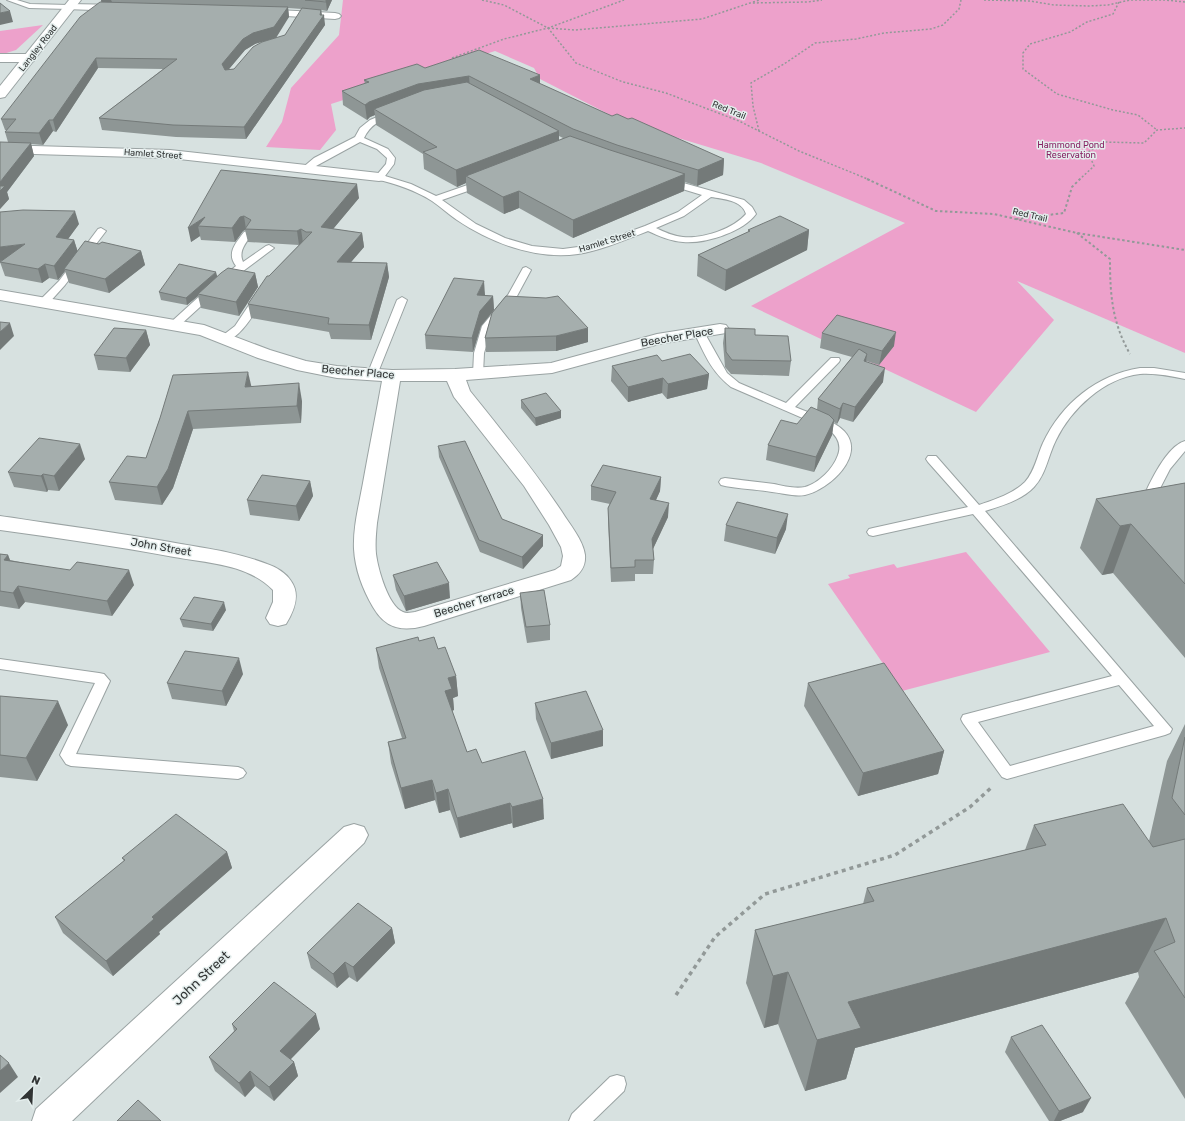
<svg xmlns="http://www.w3.org/2000/svg" width="1185" height="1121" font-family="Rubik,sans-serif">
	<style>
		.green { fill: #eda1cb }
		.lines { fill: none; stroke-linecap: round; stroke-linejoin: round }
		.service-casing { stroke: #9aa3a3; stroke-width: 2 }
		.minor-casing { stroke: #9aa3a3; stroke-width: 2 }
		.tertiary-casing { stroke: #9aa3a3; stroke-width: 2 }
		.path-far2 { stroke: #929998; stroke-width: 1.5; stroke-dasharray: 2 2; stroke-linecap: butt }
		.path-far1 { stroke: #929998; stroke-width: 2; stroke-dasharray: 2.5 2.5; stroke-linecap: butt }
		.path { stroke: #929998; stroke-width: 3.5; stroke-dasharray: 4 4; stroke-linecap: butt }
		.service { fill: #fff; fill-rule: evenodd }
		.minor { fill: #fff; fill-rule: evenodd }
		.tertiary { fill: #fff; fill-rule: evenodd }
		.wall { fill: #8e9695; fill-rule: evenodd }
		.shaded-wall { fill: #747a79 }
		.building { fill: #a5aead; stroke: #747a79 }
		.labels { text-anchor: middle; dominant-baseline: central; stroke-width: 3; stroke-linejoin: round; paint-order: stroke }
		.far-street-label { font-size: 9px; fill: #313434; stroke: #e4eeed }
		.far-park-label { font-size: 9px; fill: #872263; stroke: #e4eeed }
		.street-label { font-size: 11px; fill: #313434; stroke: #e4eeed }
		.near-street-label { font-size: 13px; fill: #313434; stroke: #e4eeed }
	</style>
	<rect width="100%" height="100%" fill="#d7e1e0"/>
	<g class="green">
		<path d="M343 0H1185V353L1017 281 1054 320 976 412 751 306 905 223 761 163 622 121 540 79 534 68 495 51 331 104 336 130 320 150 266 147 282 122 291 88 339 35Z"/>
		<path d="M43 25 16 50 0 55V31Z"/>
		<path d="M966 552 1050 652 902 691 828 584 850 578 848 575 894 564 897 568Z"/>
	</g>
	<g class="lines">
		<g class="service-casing">
			<g id="service">
				<path d="M7 0H17L30 4 69 5 72 7 69 9 29 8Z"/>
				<path d="M392 111 396 113 395 115C381 119 370 125 364 138L388 149 395 158 394 164 385 176 411 184 436 196 479 181H485L486 183 485 185 442 200 476 224 505 238 532 246 563 249 593 245 645 226 678 212 702 195 666 184 665 182 666 180 669 179 744 200 752 207 756 214C743 232 705 244 683 242 670 241 659 236 648 231 625 240 602 250 578 254 536 260 491 243 457 220 448 214 441 207 432 201 415 190 396 184 376 179L375 177 386 164 387 158 377 149 360 142 305 172 301 169 314 158 355 137 360 128 370 120ZM711 197C723 199 742 200 746 214 733 229 703 239 683 237 673 236 664 232 656 228L684 216Z"/>
				<path d="M101 228 106 231 65 285 47 305H39L38 303 39 301 59 281 98 229Z"/>
				<path d="M247 231 252 234C246 243 238 251 243 262L266 246 269 245 274 248 223 286 178 327H170L169 325 170 323 204 292 236 266C226 253 236 243 244 232Z"/>
				<path d="M526 267 531 270 517 296 492 327 484 353 483 374 482 376H474L473 374 474 353 482 326 508 295 523 268Z"/>
				<path d="M259 295 264 298C256 310 238 344 222 340L221 338 222 336 235 326 255 296Z"/>
				<path d="M402 297 407 300 377 375 372 378 368 377 367 375 397 300Z"/>
				<path d="M699 329 704 332 727 373 739 383 786 403 831 358H839L840 360 839 362 795 407C811 414 832 419 844 431 867 455 829 490 805 495 794 497 783 493 772 492 755 489 737 489 721 485L719 482 721 479 725 478C741 480 758 482 774 484 784 486 795 489 805 487 819 483 833 469 838 455 842 444 837 436 828 429L731 387C711 371 705 355 694 332Z"/>
				<path d="M1140 368H1154L1185 373V379C1170 376 1155 373 1140 374 1104 378 1071 409 1056 440 1048 456 1046 474 1034 487 1022 500 1001 506 985 511L1172 729 1170 733 1165 735 1007 779 1002 777 963 723 961 719 963 715 1112 676 973 514 873 536 869 535 867 532 869 529 873 528 968 507 928 462 926 459 928 456H936L979 505C994 500 1013 494 1025 482 1035 471 1037 456 1043 443 1062 403 1097 375 1140 368ZM1119 685 1154 726 1010 766 978 722Z"/>
				<path d="M1185 441V451L1170 469 1155 498 1160 504 1158 507C1150 509 1147 504 1143 498 1150 482 1167 446 1185 441Z"/>
				<path d="M0 659 99 673 104 674 110 681 76 754 238 767 243 769 246 773 243 777 238 779 71 766 66 764 60 755 95 683 0 669Z"/>
				<path d="M617 1075 624 1077 626 1084 624 1091 593 1121H569L572 1114 610 1077Z"/>
			</g>
		</g>
		<g class="minor-casing">
			<g id="minor">
				<path d="M69 4 122 5 126 6 128 8 126 10 122 11 65 9 63 7 65 5Z"/>
				<path d="M258 9 335 13 339 14 341 16 339 18 335 19 254 14 252 12 254 10Z"/>
				<path d="M0 54H30L34 55 36 58 34 61 30 62H0Z"/>
				<path d="M0 145 170 150 379 173 384 174 386 177 384 180 379 181 170 158 0 153Z"/>
				<path d="M0 290 204 325 270 350 306 361 337 366 392 370 455 369 551 363 657 334 720 324 726 325 729 329 726 333 659 344 552 373 466 380 470 391C502 431 534 470 562 512 570 525 583 540 585 555 586 567 580 574 571 580L424 626C401 632 385 628 373 607 363 590 355 569 354 549 353 527 359 505 363 483 369 449 376 415 382 381L337 378 297 370 258 358 200 335 0 300ZM400 381H447L454 397 524 486 549 525 561 547 563 556 561 566 555 570 415 612C412 612 407 614 403 612 388 606 378 569 376 554 375 544 376 533 377 523Z"/>
				<path d="M0 516C60 525 121 533 181 544 210 549 239 553 267 564 276 567 286 573 291 581 301 595 294 611 286 624L278 626 270 624 266 618 273 602V590C248 564 207 563 174 557 116 546 58 538 0 530Z"/>
				<path d="M354 824 364 827 368 835 364 843 72 1121H32L36 1109 344 827Z"/>
			</g>
		</g>
		<g class="tertiary-casing">
			<path id="tertiary" d="M69 0H81L5 97 0 98V86Z"/>
		</g>
		<g class="path-far2">
			<path d="M482 0 504 5 548 28 576 63 623 82 666 93 739 121 799 151 870 180"/>
			<path d="M984 0 1030 1 1054 5 1089 6 1108 5 1130 0H1165L1185 2"/>
			<path d="M753 2 760 0"/>
			<path d="M1119 2 1113 14 1087 22 1070 32 1030 44 1023 53V69L1057 94 1113 110 1138 115 1157 130"/>
			<path d="M548 28 575 30 702 19 750 3 808 2 822 0"/>
			<path d="M452 58 504 39 548 28 624 0"/>
			<path d="M759 131 753 106 751 83 784 64 815 43 856 39 884 33 931 29 943 25 959 9 961 0"/>
			<path d="M1079 180 1094 166 1088 152 1104 142 1144 143 1157 130 1185 128"/>
		</g>
		<g class="path-far1">
			<path d="M867 179 936 211 994 214 1077 233 1185 250"/>
			<path d="M1016 219 1064 213 1072 187 1080 179"/>
			<path d="M1077 233 1110 259C1110 295 1112 322 1130 354"/>
		</g>
		<path class="path" d="M676 995 715 937 765 894 895 855 970 807 992 787"/>
		<use href="#service" class="service"/>
		<use href="#minor" class="minor"/>
		<use href="#tertiary" class="tertiary"/>
	</g>
	<g class="wall">
		<path d="M101 0H332L327 11 321 10 322 15 325 25 246 139 176 137 102 130 99 118 163 69 98 68 56 132 53 131 43 145 31 144 34 156 7 192 9 199 0 209 8 142 5 132 7 130H5L1 119 101 2ZM288 8 302 9 285 35 234 69H229L245 50 255 44 289 17Z"/>
		<path d="M425 68 540 84 612 116 628 119 724 159 723 175 697 186 685 182 684 191 573 238 519 208 504 214 467 193 466 183 457 187 424 169 423 154 376 125 375 115 370 117 367 120 343 105 342 91 365 84 364 80ZM559 136 563 138 559 140Z"/>
		<path d="M221 170 359 198 333 229 362 233 364 247 351 262 387 263 389 277 371 340 331 339 329 332 251 318 248 304 269 276 300 244 299 245 248 242 245 230 243 231 235 242 201 240 200 236 191 242Z"/>
		<path d="M79 224 68 239 74 240 78 252 141 251 145 265 109 293 69 283 65 271 58 280 49 278 42 283 5 276 0 262 3 260Z"/>
		<path d="M748 230H809L807 250 725 291 697 276 698 255 748 232Z"/>
		<path d="M255 273 258 287 239 316 201 308 198 296 187 305 161 300 159 292 217 276Z"/>
		<path d="M485 295 493 296 494 310 481 326 473 352 426 349 425 335Z"/>
		<path d="M492 313 588 342 556 351 486 352 485 338Z"/>
		<path d="M725 328 755 335 791 361 789 376 731 374 725 367 723 343Z"/>
		<path d="M146 330 150 345 130 372 98 370 94 355Z"/>
		<path d="M822 333 894 346 879 365 866 361 883 382 853 422 840 418 837 424 834 422 832 435 814 472 766 460 768 445 817 410 818 399 852 357 820 348Z"/>
		<path d="M662 361 709 374 707 389 667 399 662 393 628 402 611 381 612 366Z"/>
		<path d="M251 386 302 401 301 423 193 429 173 488 162 505 115 500 109 482 146 458 160 418Z"/>
		<path d="M521 400 561 411V418L536 426 521 408Z"/>
		<path d="M438 446 502 519 543 546 523 569 480 552 439 457Z"/>
		<path d="M85 459 59 491 48 490 47 492 14 487 8 472Z"/>
		<path d="M661 477 660 491 656 500 668 517 653 549 654 560 653 574H635V581L611 582 608 522V508L610 504 591 500V486Z"/>
		<path d="M310 481 313 496 299 521 250 515 247 500Z"/>
		<path d="M1185 483V658L1113 573 1102 575 1080 548 1096 499Z"/>
		<path d="M726 525 786 529 775 554 724 541Z"/>
		<path d="M0 554 8 555 10 560 134 585 112 616 25 602 19 609 0 606Z"/>
		<path d="M393 575 450 598 406 611 396 590Z"/>
		<path d="M520 593 550 625V640L527 643 521 608Z"/>
		<path d="M226 610 213 631 183 627 180 619Z"/>
		<path d="M419 641 438 649 456 676 458 696 453 698 454 710 452 711 467 752 482 763 544 819 513 828 512 823 460 838 450 810 439 813 435 800 405 809 391 763 388 742 402 738 379 668 376 648Z"/>
		<path d="M243 674 226 706 172 699 167 683Z"/>
		<path d="M808 683 944 751 938 774 858 796 804 706Z"/>
		<path d="M0 696 68 725 37 781 0 777Z"/>
		<path d="M535 703 603 746 551 759 536 719Z"/>
		<path d="M1185 724V1099L1125 1003 1139 977 1138 972 855 1048 846 1079 805 1091 778 1024 764 1028 746 983 755 930 863 904 867 888 1025 850 1034 825 1149 841 1167 761Z"/>
		<path d="M227 852 232 868 159 932 160 934 113 976 63 933 55 917 124 861 122 858Z"/>
		<path d="M392 928 395 943 357 982 349 977 337 988 311 968 307 953Z"/>
		<path d="M232 1024 320 1029 290 1060 294 1062 298 1076 274 1101 255 1086 245 1097 215 1071 209 1057 234 1031Z"/>
		<path d="M1011 1037 1083 1112 1060 1121H1049L1005 1052Z"/>
	</g>
	<g class="shaded-wall">
		<path d="M101 0H111L112 2 102 3Z"/>
		<path d="M326 0H332L327 11 326 2Z"/>
		<path d="M288 7 289 17 276 38 255 44 245 50 224 75 222 64 243 39Z"/>
		<path d="M321 10 322 17 324 15 325 25 246 139 244 127 320 15Z"/>
		<path d="M10 11 13 22 0 25V13Z"/>
		<path d="M96 58 98 68 56 132 53 120Z"/>
		<path d="M540 75V90L530 79Z"/>
		<path d="M469 76 470 90 374 109 375 115 370 117 367 120 365 105 369 102 418 84Z"/>
		<path d="M49 120 53 131 43 145 39 133Z"/>
		<path d="M559 131V147L466 176V183L457 187 456 170Z"/>
		<path d="M31 143 34 156 7 192 9 199 0 209V182Z"/>
		<path d="M724 159 723 175 697 186 698 170Z"/>
		<path d="M685 174 684 191 573 238V220Z"/>
		<path d="M357 184 359 198 323 241 321 227Z"/>
		<path d="M519 191V208L504 214 503 197Z"/>
		<path d="M75 211 79 224 60 250 56 237Z"/>
		<path d="M244 216 246 229H245V230L243 231 235 242 232 228 240 217Z"/>
		<path d="M205 217 198 226 200 236 191 242 188 228Z"/>
		<path d="M301 229 303 243 299 245 297 231Z"/>
		<path d="M809 230 807 250 725 291 726 270Z"/>
		<path d="M362 233 364 247 339 276 337 262Z"/>
		<path d="M74 240 78 253 64 269 65 271 58 280 54 266Z"/>
		<path d="M25 244 30 258 0 261V247Z"/>
		<path d="M141 251 145 265 109 293 105 279Z"/>
		<path d="M387 263 389 277 371 340 369 325Z"/>
		<path d="M45 264 49 278 42 283 38 269Z"/>
		<path d="M216 272 218 279 198 294V296L187 305 186 298Z"/>
		<path d="M255 273 258 287 239 316 236 302Z"/>
		<path d="M484 281 485 295 478 309 477 295Z"/>
		<path d="M493 296 494 310 481 326 473 352 472 338 480 311Z"/>
		<path d="M10 323 14 336 0 350V332Z"/>
		<path d="M588 328V342L556 351V336Z"/>
		<path d="M146 330 150 345 130 372 126 358Z"/>
		<path d="M896 332 894 346 879 365 882 351Z"/>
		<path d="M867 354 865 369 864 361Z"/>
		<path d="M885 368 883 382 853 422 855 407Z"/>
		<path d="M248 372 252 389 245 387Z"/>
		<path d="M709 374 707 389 667 399 668 384Z"/>
		<path d="M663 378 662 393 628 402V387Z"/>
		<path d="M299 383 302 401 301 423 297 406Z"/>
		<path d="M843 403 840 418 837 424 840 409Z"/>
		<path d="M188 411 193 429 173 488 162 505 157 487Z"/>
		<path d="M561 411V418L536 426 535 418Z"/>
		<path d="M834 420 832 435 814 472 816 457Z"/>
		<path d="M80 444 85 459 59 491 54 476Z"/>
		<path d="M43 474 48 490 47 492 41 476Z"/>
		<path d="M661 477 660 491 650 513V499Z"/>
		<path d="M310 481 313 496 299 521 296 506Z"/>
		<path d="M669 503 668 517 651 553 652 539Z"/>
		<path d="M788 514 786 529 775 554 777 538Z"/>
		<path d="M1131 524 1113 573 1102 575 1120 526Z"/>
		<path d="M543 535V546L523 569 522 557Z"/>
		<path d="M8 555 14 571 4 560Z"/>
		<path d="M129 570 134 585 112 616 107 601Z"/>
		<path d="M449 583 450 598 406 611 404 596Z"/>
		<path d="M18 586 25 602 19 609 13 593Z"/>
		<path d="M224 602 226 610 213 631 211 624Z"/>
		<path d="M239 658 243 674 226 706 222 691Z"/>
		<path d="M456 676 458 696 453 698 454 710 447 712 445 691 448 678Z"/>
		<path d="M58 701 68 725 37 781 26 758Z"/>
		<path d="M603 730V746L551 759V743Z"/>
		<path d="M944 751 938 774 858 796 863 773Z"/>
		<path d="M432 780 435 800 405 809 401 788Z"/>
		<path d="M448 789 450 810 439 813 436 793Z"/>
		<path d="M543 799 544 819 513 828 512 807Z"/>
		<path d="M510 803 512 823 460 838 457 818Z"/>
		<path d="M227 852 232 868 159 932 160 934 113 976 106 961 152 917Z"/>
		<path d="M1166 918 1138 972 855 1048 846 1079 805 1091 817 1040 848 1002Z"/>
		<path d="M392 928 395 943 357 982 353 967Z"/>
		<path d="M345 962 349 977 337 988 333 974Z"/>
		<path d="M788 972 778 1024 764 1028 773 976Z"/>
		<path d="M316 1014 320 1029 285 1065 280 1051Z"/>
		<path d="M294 1062 298 1076 274 1101 269 1087Z"/>
		<path d="M9 1063 18 1077 0 1093V1071Z"/>
		<path d="M250 1071 255 1086 245 1097 239 1083Z"/>
		<path d="M1091 1098 1083 1112 1060 1121H1054L1059 1111Z"/>
	</g>
	<g class="building">
		<path d="M305 0H326V2Z"/>
		<path d="M100 2 288 7 274 27 253 33 243 39 222 64 225 70 234 69 253 47 262 42 285 35 302 8 321 10 320 15H324L244 127 173 125 99 118 177 59 96 58 53 120H49L39 133 5 132 16 119H1L80 17Z"/>
		<path d="M0 3 10 11 0 13Z"/>
		<path d="M479 50 540 75 530 79 612 116 617 114 628 119 632 118 724 159 698 170 617 145 573 129 469 76 418 84 369 102 365 105 342 91 369 82 364 80 417 64 425 68Z"/>
		<path d="M467 82 559 131 456 170 423 152 437 147 374 109 424 90Z"/>
		<path d="M570 136 610 150 685 174 573 220 519 191 503 197 466 176Z"/>
		<path d="M0 142 31 143 0 182Z"/>
		<path d="M221 170 357 184 321 227 362 233 337 262 387 263 369 325 328 324 329 318 248 304 267 276H269L312 232H306L301 229 297 231 245 229 251 220 244 216 240 217 232 228 198 226 205 217 188 228Z"/>
		<path d="M0 186H5L0 191Z"/>
		<path d="M23 210 75 211 56 237 74 240 54 266 45 264 38 269 0 262 25 244 0 247V212Z"/>
		<path d="M780 216 809 230 726 270 698 255 750 231 748 230Z"/>
		<path d="M85 241 99 244 102 242 141 251 105 279 64 269Z"/>
		<path d="M179 264 216 272 186 298 159 292Z"/>
		<path d="M228 268 255 273 236 302 198 294 221 273Z"/>
		<path d="M454 278 484 281 477 295 493 296 480 311 472 338 425 335Z"/>
		<path d="M506 296 546 298 558 296 588 328 556 336 485 338 492 313Z"/>
		<path d="M837 315 896 332 882 351 822 333Z"/>
		<path d="M0 322 10 323 0 332Z"/>
		<path d="M114 328 146 330 126 358 94 355Z"/>
		<path d="M725 328 755 329V335L788 336 791 361 732 360 726 352Z"/>
		<path d="M859 349 867 354 864 361 885 368 855 407 843 403 840 409 818 399Z"/>
		<path d="M690 354 709 374 668 384 663 378 628 387 612 366 657 355 662 361Z"/>
		<path d="M248 372 245 387 299 383 297 406 188 411 168 469 157 487 109 482 127 456 146 458 160 418 173 375Z"/>
		<path d="M546 393 561 411 535 418 521 400Z"/>
		<path d="M811 407 829 415 834 420 816 457 768 445 781 420 797 424Z"/>
		<path d="M39 438 80 444 54 476 43 474 41 476 8 472Z"/>
		<path d="M465 441 502 519 543 535 522 557 479 540 438 446Z"/>
		<path d="M603 465 661 477 650 499 669 503 652 539 654 560H635V567L611 568 608 508 616 492 591 486Z"/>
		<path d="M262 475 310 481 296 506 247 500Z"/>
		<path d="M1185 483V584L1131 524 1120 526 1096 499Z"/>
		<path d="M737 502 788 514 777 538 726 525Z"/>
		<path d="M0 554 8 555 4 560 70 570 77 562 129 570 107 601 18 586 13 593 0 591Z"/>
		<path d="M437 562 449 583 404 596 393 575Z"/>
		<path d="M544 590 550 625 526 627 520 593Z"/>
		<path d="M194 597 224 602 211 624 180 619Z"/>
		<path d="M418 637 419 641 434 637 438 649 445 647 456 676 448 678 452 689 445 691 467 752 476 749 482 763 525 751 543 799 512 807 510 803 457 818 448 789 436 793 432 780 401 788 388 742 406 738 376 648Z"/>
		<path d="M185 651 239 658 222 691 167 683Z"/>
		<path d="M884 663 944 751 863 773 808 683Z"/>
		<path d="M586 691 603 730 551 743 535 703Z"/>
		<path d="M0 696 58 701 26 758 0 755Z"/>
		<path d="M1185 737V815L1172 798Z"/>
		<path d="M1123 804 1153 847 1185 839V998L1154 951 1175 942 1166 918 848 1002 861 1028 817 1040 788 972 773 976 755 930 874 901 867 888 1046 845 1034 825Z"/>
		<path d="M176 814 227 852 152 917 154 919 106 961 55 917 125 860 122 858Z"/>
		<path d="M358 903 392 928 353 967 345 962 333 974 307 953Z"/>
		<path d="M274 982 316 1014 280 1051 294 1062 269 1087 250 1071 239 1083 209 1057 237 1029 232 1024Z"/>
		<path d="M1042 1025 1091 1098 1059 1111 1011 1037Z"/>
		<path d="M0 1055 9 1063 0 1071Z"/>
		<path d="M138 1100 161 1121H117Z"/>
	</g>
	<g class="labels">
		<g class="far-street-label">
			<text transform="translate(38 48) rotate(-52)">Langley Road</text>
			<text transform="translate(729 110) rotate(22)">Red Trail</text>
			<text transform="translate(153 154) rotate(4)">Hamlet Street</text>
			<text transform="translate(1030 215) rotate(13)">Red Trail</text>
			<text transform="translate(607 241) rotate(-17)">Hamlet Street</text>
		</g>
		<g class="far-park-label">
			<text x="1071" y="145">Hammond Pond<tspan x="1071" dy="10">Reservation</tspan></text>
		</g>
		<g class="street-label">
			<text transform="translate(677 337) rotate(-10)">Beecher Place</text>
			<text transform="translate(358 372) rotate(5)">Beecher Place</text>
			<text transform="translate(161 547) rotate(10)">John Street</text>
			<text transform="translate(474 602) rotate(-17)">Beecher Terrace</text>
		</g>
		<g class="near-street-label">
			<text transform="translate(201 978) rotate(-43)">John Street</text>
		</g>
	</g>
	<g transform="translate(32 1089) rotate(24)" stroke="#e4eeed" stroke-width="3" paint-order="stroke">
	<path d="M0-3L7 15L0 10L-7 15Z" fill="#313434"/>
	<text y="-6" font-size="11" font-weight="bold" text-anchor="middle" fill="#313434">N</text>
	</g>
</svg>
